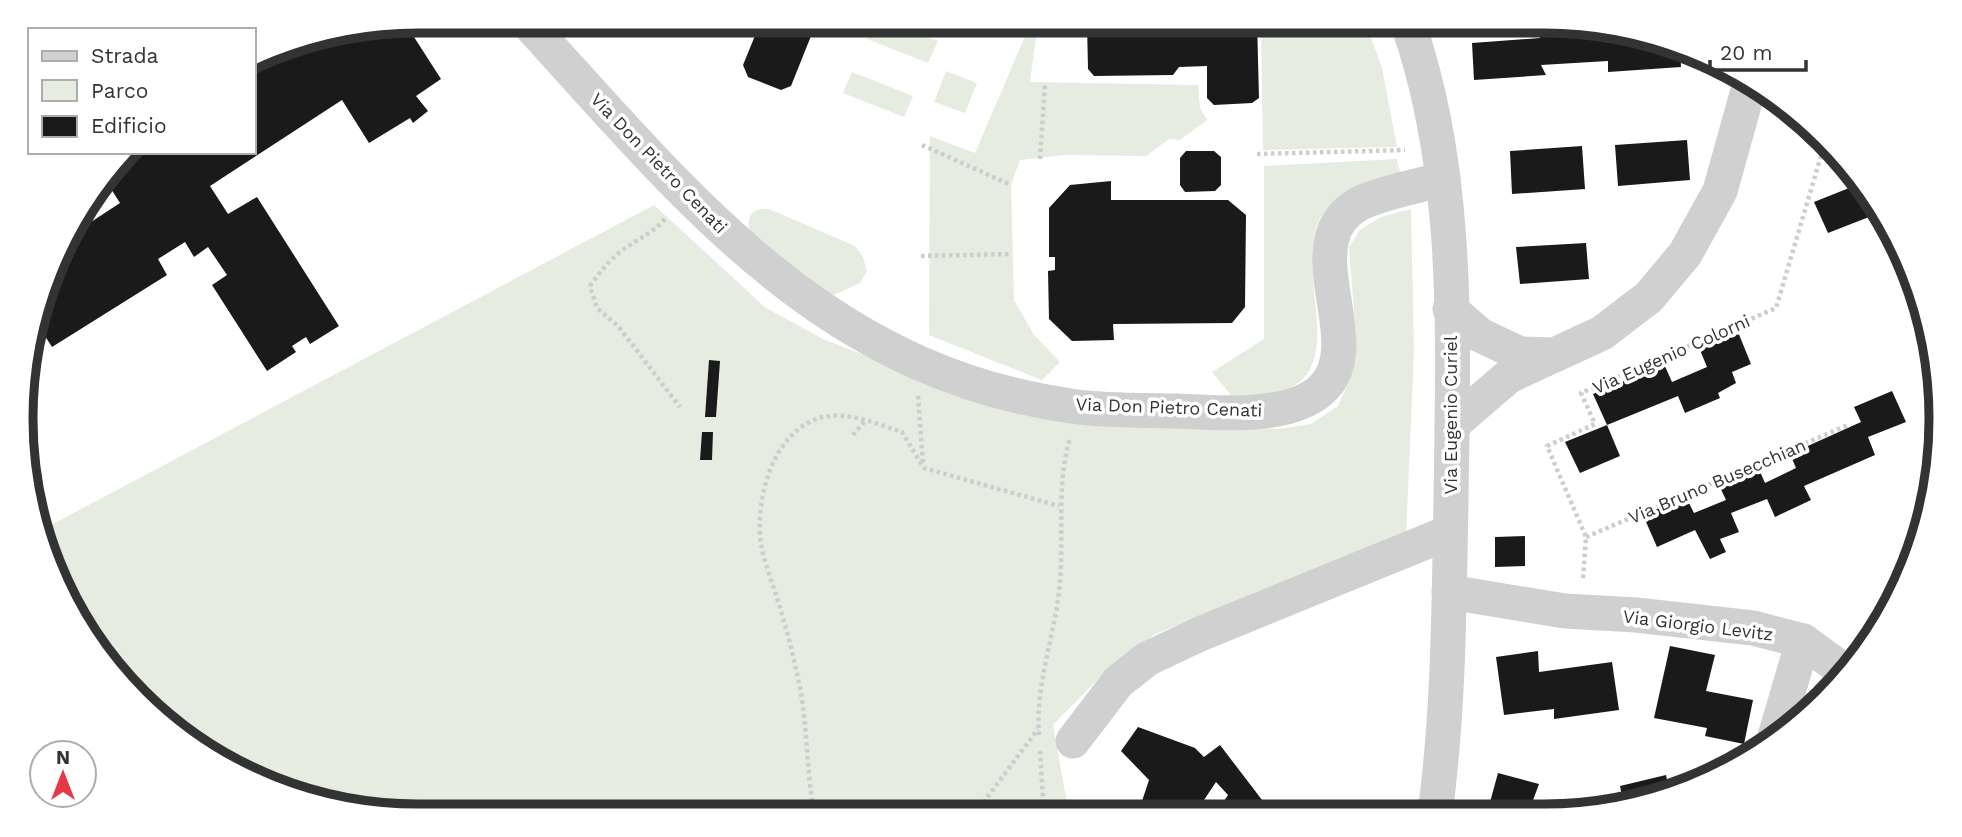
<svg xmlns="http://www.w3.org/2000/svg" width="1962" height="837" font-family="'Work Sans',sans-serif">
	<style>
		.green { fill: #e6ecdf }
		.building { fill: #1a1a1a; fill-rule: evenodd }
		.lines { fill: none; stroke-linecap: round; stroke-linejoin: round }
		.path { stroke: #cdcdcd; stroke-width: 4.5; stroke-dasharray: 3.5 3.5; stroke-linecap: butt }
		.minor { stroke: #d0d0d0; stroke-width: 35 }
		.labels { text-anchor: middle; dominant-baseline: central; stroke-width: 7; stroke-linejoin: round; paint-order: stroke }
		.street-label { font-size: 18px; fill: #333; stroke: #fff }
		.rim { fill: none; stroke: #333; stroke-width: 9 }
	</style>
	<rect width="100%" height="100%" fill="#fff"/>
	<g class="green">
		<path d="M874 21H887L938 41 928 63 867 39Z"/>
		<path d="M1261 21H1365L1382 68 1397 147 1263 150Z"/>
		<path d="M1026 34 1036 38 1030 82 1198 85 1200 108 1207 120 1180 140 1169 139 1146 156 1065 155 1020 160 1011 185 1014 300 1034 335 1060 362 1042 380 929 335 930 136 975 153Z"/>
		<path d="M946 71 977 83 965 113 934 102Z"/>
		<path d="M852 72 913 96 904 117 843 93Z"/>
		<path d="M1397 159 1400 172C1375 181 1350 188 1329 207 1280 253 1362 375 1274 393 1261 396 1245 394 1231 395L1212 372 1264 339V166Z"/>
		<path d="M654 205 766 308 823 339 940 385 1227 427 1279 429 1311 424 1338 406 1351 377 1356 336 1349 247 1360 230 1381 217 1411 209 1414 353 1406 536 1155 634 1108 669 1053 725 1069 814 419 816 290 795 157 718 74 618 29 496V481L51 525Z"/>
		<path d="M760 209H769L855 246 863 257 867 271 860 283 834 295 798 280 749 229C748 218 749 213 760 209Z"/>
	</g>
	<g class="building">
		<path d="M761 21H817L791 86 781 90 748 77 743 65Z"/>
		<path d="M1089 21H1257L1259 98 1252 103 1214 105 1207 98V66L1179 67 1173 75 1094 76 1088 69 1087 24Z"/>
		<path d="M405 23 441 79 416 96 428 111 413 123 410 118 369 143 342 100 210 186 228 214 257 197 339 326 310 344 306 337 292 346 296 352 267 371 212 285 227 275 208 247 194 257 185 242 158 259 167 275 52 347 36 322 68 237 120 203 106 181 130 152H254V63L290 42Z"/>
		<path d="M1568 25 1607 31V34L1672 42 1680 47 1681 67 1608 72V61L1541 65 1546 75 1474 80 1472 43 1540 38V27Z"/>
		<path d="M1687 140 1690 180 1618 186 1615 145Z"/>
		<path d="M1582 146 1585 189 1512 194 1510 151Z"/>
		<path d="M1186 151H1214L1221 157V185L1215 191 1185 192 1180 185V158Z"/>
		<path d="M1111 181V200H1228L1246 215 1245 307 1232 323 1113 324 1114 340 1072 341 1049 319 1048 271 1055 270V257H1049V208L1070 185Z"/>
		<path d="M1854 186 1869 217 1828 233 1814 202Z"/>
		<path d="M1586 243 1589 279 1520 284 1516 247Z"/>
		<path d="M1738 332 1751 364 1732 372 1736 383 1718 393 1720 398 1685 413 1678 396 1607 425 1593 394 1664 364 1672 382 1707 367 1700 350Z"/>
		<path d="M709 360 720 361 716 417H705Z"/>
		<path d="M1892 391 1906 422 1868 437 1875 455 1804 486 1811 500 1775 517 1767 499 1731 513 1739 532 1720 539 1726 552 1710 559 1695 530 1657 547 1643 515 1686 497 1694 513 1726 500 1718 483 1758 467 1765 483 1796 468 1790 454 1861 422 1854 407Z"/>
		<path d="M1607 425 1620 456 1580 473 1565 442Z"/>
		<path d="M702 432H713L712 460H700Z"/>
		<path d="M1525 536V566L1495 567V537Z"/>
		<path d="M1670 646 1715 655 1706 691 1753 700 1744 744 1705 736 1707 728 1654 718Z"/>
		<path d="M1538 651 1539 672 1612 662 1619 710 1554 719V709L1504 715 1496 657Z"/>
		<path d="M1138 727 1195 748 1204 757 1220 745 1272 813 1159 814 1160 809 1141 804 1149 780 1121 751ZM1216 782 1228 795 1218 810 1200 806Z"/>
		<path d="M1498 773 1539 784 1532 803 1562 813H1487Z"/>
		<path d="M1666 775 1670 793 1624 805 1620 786Z"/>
	</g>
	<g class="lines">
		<g class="path">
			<path d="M922 145 1011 185"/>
			<path d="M1257 154 1405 150"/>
			<path d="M1040 159 1045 83"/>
			<path d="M665 219C653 233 639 238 624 249 610 259 600 272 590 286L597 308 618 326 680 407"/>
			<path d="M921 256 1011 254"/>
			<path d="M918 396 923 464"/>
			<path d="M853 435 865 421"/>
			<path d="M1586 537 1848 425"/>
			<path d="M1583 578 1586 537 1547 446 1595 424 1581 393 1776 308 1821 156 1831 152"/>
			<path d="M1039 735C1035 684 1056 632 1060 582 1064 533 1056 486 1070 438"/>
			<path d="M1040 751 1044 814"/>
			<path d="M975 814 1038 729"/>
			<path d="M815 815C806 774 808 730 800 688 794 657 786 626 776 595 771 579 764 561 761 544 755 501 771 434 819 418 846 410 877 424 902 432L924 468 1059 506"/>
		</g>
		<g class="minor">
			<path d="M526 21C687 197 824 374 1078 407 1111 411 1145 410 1177 411 1219 413 1295 420 1325 386 1369 338 1287 236 1365 201 1389 191 1418 186 1443 179"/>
			<path d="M1407 21C1461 172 1453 342 1451 500 1449 604 1449 710 1435 813"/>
			<path d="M1450 309 1480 335 1520 354 1554 355"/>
			<path d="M1452 425 1509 376 1602 333 1649 297 1685 254 1720 191 1749 87"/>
			<path d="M1449 592 1565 611 1636 615 1753 628 1803 641 1847 673"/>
			<path d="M1774 740 1803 641"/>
			<path d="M1073 741 1118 682 1147 659 1200 634 1450 532"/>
		</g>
	</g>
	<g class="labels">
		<g class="street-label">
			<text transform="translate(659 163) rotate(46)">Via Don Pietro Cenati</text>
			<text transform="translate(1671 354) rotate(-24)">Via Eugenio Colorni</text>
			<text transform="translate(1169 407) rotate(2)">Via Don Pietro Cenati</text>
			<text transform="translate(1450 415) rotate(-90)">Via Eugenio Curiel</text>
			<text transform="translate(1717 481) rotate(-23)">Via Bruno Busecchian</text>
			<text transform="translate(1698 625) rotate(7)">Via Giorgio Levitz</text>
		</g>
	</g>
	<path d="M0 0H1962V837H0ZM418 33H1544A385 385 0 0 1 1929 418V419A385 385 0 0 1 1544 804H418A385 385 0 0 1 33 419V418A385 385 0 0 1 418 33Z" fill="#fff" fill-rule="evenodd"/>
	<path class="rim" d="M418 33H1544A385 385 0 0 1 1929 418V419A385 385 0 0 1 1544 804H418A385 385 0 0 1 33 419V418A385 385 0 0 1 418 33Z"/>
	<rect x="28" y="28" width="228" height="126" fill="#ffffff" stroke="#adadad" stroke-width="2"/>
	<rect x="42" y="51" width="35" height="10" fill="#d0d0d0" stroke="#adadad" stroke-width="2"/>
	<text x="91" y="63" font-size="21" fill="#333333">Strada</text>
	<rect x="42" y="80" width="35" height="21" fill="#e6ecdf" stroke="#adadad" stroke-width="2"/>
	<text x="91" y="98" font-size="21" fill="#333333">Parco</text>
	<rect x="42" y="116" width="35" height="21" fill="#1a1a1a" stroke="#adadad" stroke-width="2"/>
	<text x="91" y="133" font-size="21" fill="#333333">Edificio</text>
	<g transform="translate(63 774)"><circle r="33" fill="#ffffff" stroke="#adadad" stroke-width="2"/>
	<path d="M0-5L12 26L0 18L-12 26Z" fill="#e63946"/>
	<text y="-10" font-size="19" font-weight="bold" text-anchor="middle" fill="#333333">N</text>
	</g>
	<path d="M1710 60v10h96v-10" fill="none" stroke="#333333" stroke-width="3.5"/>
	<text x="1720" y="60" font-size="21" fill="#333333" stroke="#ffffff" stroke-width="5" paint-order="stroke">20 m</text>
</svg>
